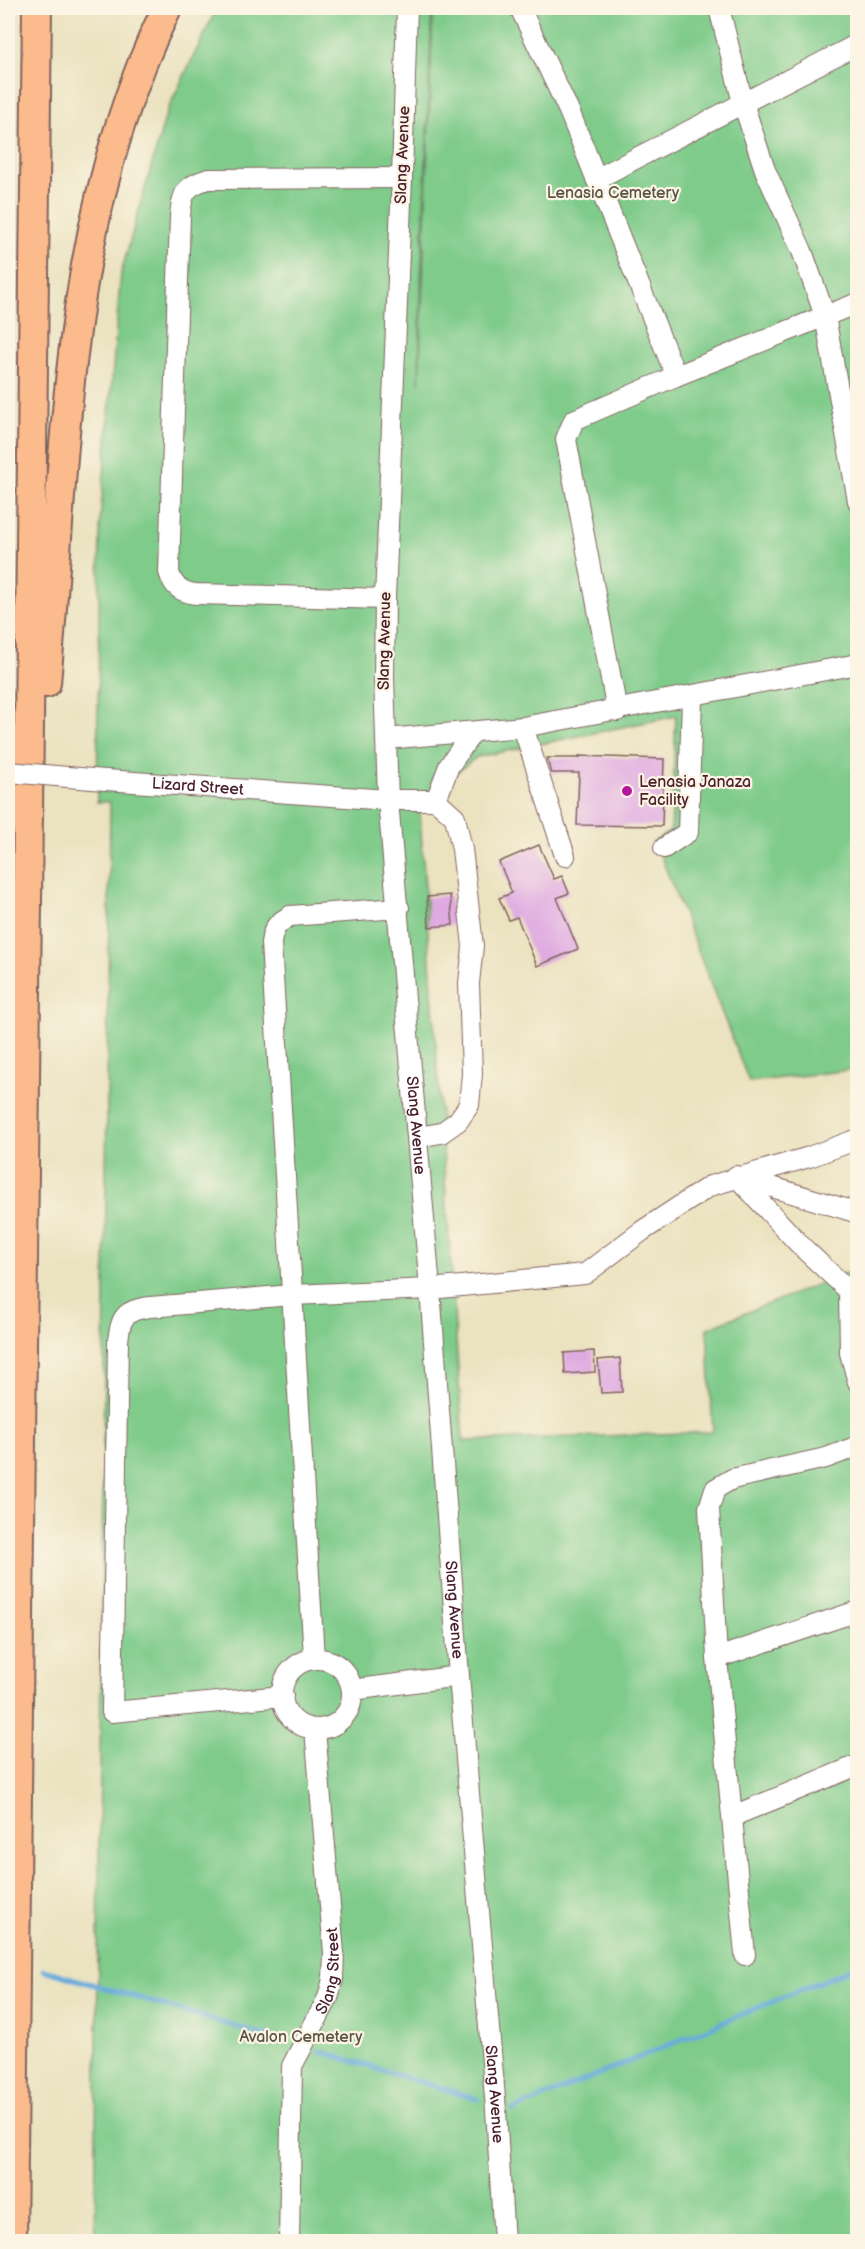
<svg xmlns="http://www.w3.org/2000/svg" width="865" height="2249" font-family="'Balsamiq Sans',sans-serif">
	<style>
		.green { fill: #7ecb8a; stroke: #64755a; stroke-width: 1.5 }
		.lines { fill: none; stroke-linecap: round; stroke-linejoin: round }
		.stream { stroke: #66aadb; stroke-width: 5 }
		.building { fill: #dfaae1 }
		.minor-casing { stroke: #82635f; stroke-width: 22 }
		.highway-casing { stroke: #82635f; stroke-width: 32 }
		.minor { stroke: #fff; stroke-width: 20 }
		.highway { stroke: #fbbb8c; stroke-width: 28 }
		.minor-bridge-casing { stroke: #82635f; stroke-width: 22; stroke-linecap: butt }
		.minor-bridge { stroke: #fff; stroke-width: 20 }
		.poi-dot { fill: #b5179e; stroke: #fcf5e5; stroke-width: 2 }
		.labels { text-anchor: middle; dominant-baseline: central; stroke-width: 4.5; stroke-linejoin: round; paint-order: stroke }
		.street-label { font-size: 16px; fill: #4a1f2b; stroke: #fcf5e5 }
		.park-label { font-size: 16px; fill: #5a5348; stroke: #fcf5e5 }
		.poi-label { font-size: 16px; fill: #4a1f2b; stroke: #fcf5e5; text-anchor: start }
	</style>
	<rect width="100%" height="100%" fill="#fcf5e5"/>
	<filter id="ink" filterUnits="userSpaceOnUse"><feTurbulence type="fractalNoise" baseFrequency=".0167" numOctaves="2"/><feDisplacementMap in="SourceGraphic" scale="12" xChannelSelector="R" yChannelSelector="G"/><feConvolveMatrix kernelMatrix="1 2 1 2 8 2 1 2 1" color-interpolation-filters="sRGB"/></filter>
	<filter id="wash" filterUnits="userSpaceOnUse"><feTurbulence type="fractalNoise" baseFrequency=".008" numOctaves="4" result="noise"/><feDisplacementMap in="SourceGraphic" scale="24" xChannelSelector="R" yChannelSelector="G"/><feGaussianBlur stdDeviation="1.35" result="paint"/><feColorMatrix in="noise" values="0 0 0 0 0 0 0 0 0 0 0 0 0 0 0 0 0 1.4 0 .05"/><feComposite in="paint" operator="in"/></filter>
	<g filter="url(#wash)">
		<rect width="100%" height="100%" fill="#ebe2bf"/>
		<path class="green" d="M217 8H432L421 288 419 384 433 8H857V1069L749 1082 655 841 671 831 676 716 477 757 419 801 463 1441 713 1432 707 1328 857 1269V2241L95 2242 110 802H97L100 521 121 273 167 111Z"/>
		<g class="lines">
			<g class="stream">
				<path d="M44 1970 284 2041"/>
				<path d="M319 2051 477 2099"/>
				<path d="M513 2110 858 1966"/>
			</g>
		</g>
		<g id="blocks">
			<g class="building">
				<path d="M579 756 664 759 662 826 577 825 579 773H551L547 758H580Z"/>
				<path d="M539 845 554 879 562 876 569 893 557 898 578 949 537 966 517 917 509 920 499 898 512 893 499 862Z"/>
				<path d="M450 895 453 925 429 927 427 897Z"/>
				<path d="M594 1351 595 1372 565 1374 564 1353Z"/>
				<path d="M620 1358 622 1392 601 1393 598 1360Z"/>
			</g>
		</g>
	</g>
	<g filter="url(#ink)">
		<use href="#blocks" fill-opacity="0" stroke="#82635f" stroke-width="1.5"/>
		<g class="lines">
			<g class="minor-casing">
				<g id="minor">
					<path id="s1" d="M407 8 402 178 385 599 384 676 388 800 430 1289 459 1676 496 2110 504 2242"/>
					<path d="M520 8 569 111 676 376"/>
					<path d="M596 179 858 44"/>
					<path d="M858 303 825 316 858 501"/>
					<path d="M385 599 196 594C181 592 173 587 169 572L180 216C182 193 185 186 208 179L402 178"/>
					<path d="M617 711 566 439 574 420 676 376 825 316 802 251 765 170 743 103 719 8"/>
					<path d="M523 727 565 856"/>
					<path d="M386 739 523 727 858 664"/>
					<path id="s2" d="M92 779 388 800H436L455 817 462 849 473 946 469 983 472 1074 469 1105 458 1121 441 1133 418 1137"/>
					<path d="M436 800 449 766 472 733"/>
					<path d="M664 848 688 832 692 697"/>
					<path d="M736 1176 802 1247 849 1291 850 1353 858 1382"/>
					<path d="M739 1177 858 1213"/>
					<path d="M314 1658 271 943C273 928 277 923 290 916L399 908"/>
					<path d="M717 1658 858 1611"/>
					<circle cx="317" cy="1694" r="35"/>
					<path d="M352 1690 459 1676"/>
					<path d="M283 1696 112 1712 118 1342C120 1317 125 1310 150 1307L292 1295 430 1289 585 1274 642 1231 710 1186 809 1157 858 1139"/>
					<path d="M733 1816 858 1765"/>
					<path d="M745 1955 717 1658 709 1508 715 1489 732 1479 826 1458 858 1446"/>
					<path id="s3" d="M289 2242 292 2066 328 1998 333 1979 334 1953 315 1729"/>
				</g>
			</g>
			<g class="highway-casing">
				<g id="highway">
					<path d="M46 683C67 451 62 221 167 8"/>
					<path d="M12 2242 37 8"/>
				</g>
			</g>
			<use href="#minor" class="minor"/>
			<use href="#highway" class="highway"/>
			<g class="minor-bridge-casing">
				<path id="minor-bridge" d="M8 772 92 779"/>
			</g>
			<use href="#minor-bridge" class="minor-bridge"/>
		</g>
	</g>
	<circle class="poi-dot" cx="627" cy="791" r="6"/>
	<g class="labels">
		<g class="street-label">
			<text transform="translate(403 155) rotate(-88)">Slang Avenue</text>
			<text transform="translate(385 641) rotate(-89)">Slang Avenue</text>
			<text stroke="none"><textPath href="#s2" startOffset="106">Lizard Street</textPath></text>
			<text stroke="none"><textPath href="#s1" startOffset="1119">Slang Avenue</textPath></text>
			<text stroke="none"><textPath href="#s1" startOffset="1605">Slang Avenue</textPath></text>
			<text stroke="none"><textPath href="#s3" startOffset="280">Slang Street</textPath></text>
			<text stroke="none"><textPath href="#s1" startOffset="2091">Slang Avenue</textPath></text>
		</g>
		<g class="park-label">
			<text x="613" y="193">Lenasia Cemetery</text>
			<text x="301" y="2037">Avalon Cemetery</text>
		</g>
		<g class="poi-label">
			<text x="639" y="782">Lenasia Janaza<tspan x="639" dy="18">Facility</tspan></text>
		</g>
	</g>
	<rect width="865" height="2249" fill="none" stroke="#fcf5e5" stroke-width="30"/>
</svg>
